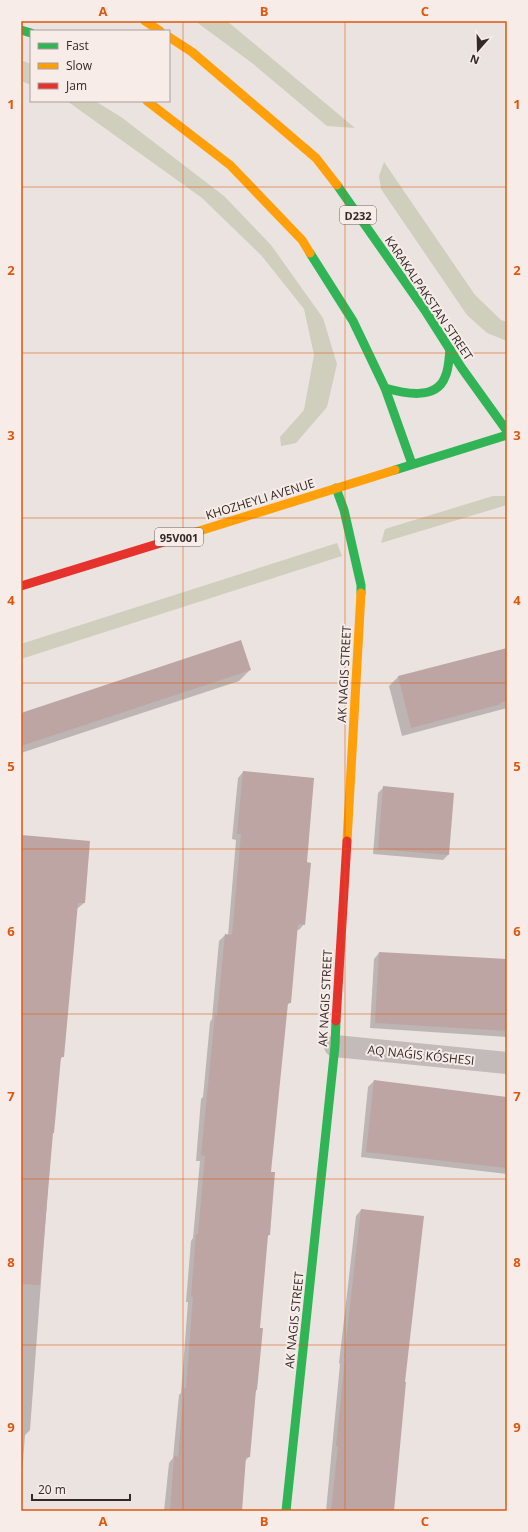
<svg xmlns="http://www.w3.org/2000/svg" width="528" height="1532" font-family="'Open Sans',sans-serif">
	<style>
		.green { fill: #d0cebc }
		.shadow { fill: #0003 }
		.building { fill: #bda5a4 }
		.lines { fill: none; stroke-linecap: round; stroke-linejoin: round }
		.street { stroke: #c3bbb9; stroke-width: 22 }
		.fast { stroke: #30b455; stroke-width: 9 }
		.slow { stroke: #ff9f0a; stroke-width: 9 }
		.jam { stroke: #e5322d; stroke-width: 9 }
		.grid { fill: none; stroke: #df570d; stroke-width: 1; stroke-opacity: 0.55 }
		.labels { text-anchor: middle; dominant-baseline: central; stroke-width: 4; stroke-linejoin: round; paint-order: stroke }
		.shield { fill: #f7ece8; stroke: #6e6462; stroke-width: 1 }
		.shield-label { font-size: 11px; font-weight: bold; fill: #332928 }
		.street-label { font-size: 12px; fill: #332928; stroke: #f7ece8 }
		.neatline { fill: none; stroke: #df570d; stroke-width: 1.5 }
		.grid-label { font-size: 13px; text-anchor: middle; font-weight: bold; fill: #df570d }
	</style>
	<rect width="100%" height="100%" fill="#ebe3e0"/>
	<g class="green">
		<path d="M195 21H227L355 128 327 126 252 63Z"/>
		<path d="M21 60 31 64V85L21 81Z"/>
		<path d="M67 101H95L121 117 224 196 271 245 323 318 337 364 327 407 296 443 281 446 280 437 304 410 314 355 304 309 261 255 202 198Z"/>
		<path d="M384 162 475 295 501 320 507 322V341L487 333 467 315 381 189 379 176Z"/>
		<path d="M493 496H507V505L381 543 385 529Z"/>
		<path d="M337 543 342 556 21 659V644Z"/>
	</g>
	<g class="shadow">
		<path d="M507 649V708L402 736 389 686 398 677Z"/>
		<path d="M250 670 239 681 21 753V714Z"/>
		<path d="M243 772 306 863 304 924 299 930H296L290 1003 287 1005 270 1173 269 1235 267 1237 259 1329 256 1390 255 1392 249 1457 245 1461 241 1511H164L169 1463 173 1458 179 1395 181 1393 188 1302H186L191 1241 193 1238 200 1161H196L201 1099 203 1097 210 1022 212 1019 219 941 225 935 228 936 236 840 232 839 238 778Z"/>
		<path d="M384 787 448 855 443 860 373 854 378 793Z"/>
		<path d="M21 836 84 903 78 908H76L63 1056 60 1060 53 1133 52 1134 30 1430 25 1435 21 1488Z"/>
		<path d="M379 953 507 960V1037L370 1028 374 959Z"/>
		<path d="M374 1081 507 1098V1174L361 1157 368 1087Z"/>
		<path d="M361 1210 404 1383 393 1511H326L340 1364 339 1363 356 1216Z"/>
	</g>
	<g class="building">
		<path d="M241 640 251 670 21 746V713Z"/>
		<path d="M507 648V701L500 703 501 704 411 728 398 676Z"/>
		<path d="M243 771 314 778 307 862 311 863 305 925 298 924 291 1003H288L271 1172H275L270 1235H268L260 1328H263L257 1390H256L250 1457H246L242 1511H170L174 1456 178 1457 184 1388 186 1389 193 1297 191 1296 196 1234H198L205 1156 201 1155 215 1015 217 1016 225 934 232 935 241 834H237Z"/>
		<path d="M383 786 454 793 449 855 378 849Z"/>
		<path d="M21 835 90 841 85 903H78L64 1057H61L54 1133H53L40 1285 21 1284Z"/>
		<path d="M379 952 507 959V1031L375 1023Z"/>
		<path d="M374 1080 507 1097V1168L366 1152Z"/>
		<path d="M361 1209 424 1216 405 1382H406L394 1511H331L338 1446H336L345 1358H344Z"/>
	</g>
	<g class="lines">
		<path class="street" d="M335 1046 507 1063"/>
		<g class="fast">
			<path d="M21 30 31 33"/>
			<path d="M337 185 426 312 461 367 507 431"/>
			<path d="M310 253 353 321 385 388 412 464"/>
			<path d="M385 388C403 393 436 401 445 377 449 369 449 358 450 349"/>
			<path d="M395 470 507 435"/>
			<path d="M336 488 344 510 361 585V593"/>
			<path d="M286 1511 335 1046 336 1021"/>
		</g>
		<g class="slow">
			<path d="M145 21 160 31"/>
			<path d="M169 37 192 52 316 158 337 185"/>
			<path d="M147 101 230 165 302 240 310 253"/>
			<path d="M180 537 395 470"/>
			<path d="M347 841 361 593"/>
		</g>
		<g class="jam">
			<path d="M21 586 180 537"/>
			<path d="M336 1021 347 841"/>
		</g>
	</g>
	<path class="grid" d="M183 21V1511M345 21V1511M21 187H507M21 353H507M21 518H507M21 683H507M21 849H507M21 1014H507M21 1179H507M21 1345H507"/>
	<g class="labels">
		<g class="shield">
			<rect x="340" y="206" width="36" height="18" rx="3"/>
			<rect x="155" y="528" width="48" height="18" rx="3"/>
		</g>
		<g class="shield-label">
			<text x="358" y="215">D232</text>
			<text x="179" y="537">95V001</text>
		</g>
		<g class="street-label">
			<text transform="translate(429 298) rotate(56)">KARAKALPAKSTAN STREET</text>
			<text transform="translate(260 499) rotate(-17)">KHOZHEYLI AVENUE</text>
			<text transform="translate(344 674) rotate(-87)">AK NAGIS STREET</text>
			<text transform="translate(325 998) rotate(-87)">AK NAGIS STREET</text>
			<text transform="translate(421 1055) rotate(6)">AQ NAǴIS KÓSHESI</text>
			<text transform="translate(294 1320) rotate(-84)">AK NAGIS STREET</text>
		</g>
	</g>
	<rect width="528" height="1532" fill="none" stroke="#f7ece8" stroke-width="44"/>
	<rect x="30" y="30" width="140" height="72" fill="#f7ece8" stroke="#a99e9b"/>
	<rect x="38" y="43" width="20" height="6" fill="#30b455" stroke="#a99e9b"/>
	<text x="66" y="50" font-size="12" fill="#332928">Fast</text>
	<rect x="38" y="63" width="20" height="6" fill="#ff9f0a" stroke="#a99e9b"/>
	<text x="66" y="70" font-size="12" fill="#332928">Slow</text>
	<rect x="38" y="83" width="20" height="6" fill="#e5322d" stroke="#a99e9b"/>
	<text x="66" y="90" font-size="12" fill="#332928">Jam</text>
	<g transform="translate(478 50) rotate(200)" stroke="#f7ece8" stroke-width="3" paint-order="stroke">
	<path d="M0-3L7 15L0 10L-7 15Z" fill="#332928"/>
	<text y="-6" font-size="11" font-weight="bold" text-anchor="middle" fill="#332928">N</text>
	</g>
	<path d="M32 1494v6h98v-6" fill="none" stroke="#332928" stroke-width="2"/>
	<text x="38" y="1494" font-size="12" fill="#332928" stroke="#f7ece8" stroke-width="3" paint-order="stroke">20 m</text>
	<rect x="22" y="22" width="484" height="1488" class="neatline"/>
	<g class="grid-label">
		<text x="103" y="16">A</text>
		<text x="264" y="16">B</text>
		<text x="425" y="16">C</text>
		<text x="11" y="109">1</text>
		<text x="517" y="109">1</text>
		<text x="11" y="275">2</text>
		<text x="517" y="275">2</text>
		<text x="11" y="440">3</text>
		<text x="517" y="440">3</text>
		<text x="11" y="605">4</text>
		<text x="517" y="605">4</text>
		<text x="11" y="771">5</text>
		<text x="517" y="771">5</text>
		<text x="11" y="936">6</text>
		<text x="517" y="936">6</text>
		<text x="11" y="1101">7</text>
		<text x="517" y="1101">7</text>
		<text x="11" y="1267">8</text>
		<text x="517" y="1267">8</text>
		<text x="11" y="1432">9</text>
		<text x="517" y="1432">9</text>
		<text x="103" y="1526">A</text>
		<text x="264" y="1526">B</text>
		<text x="425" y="1526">C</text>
	</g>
</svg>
